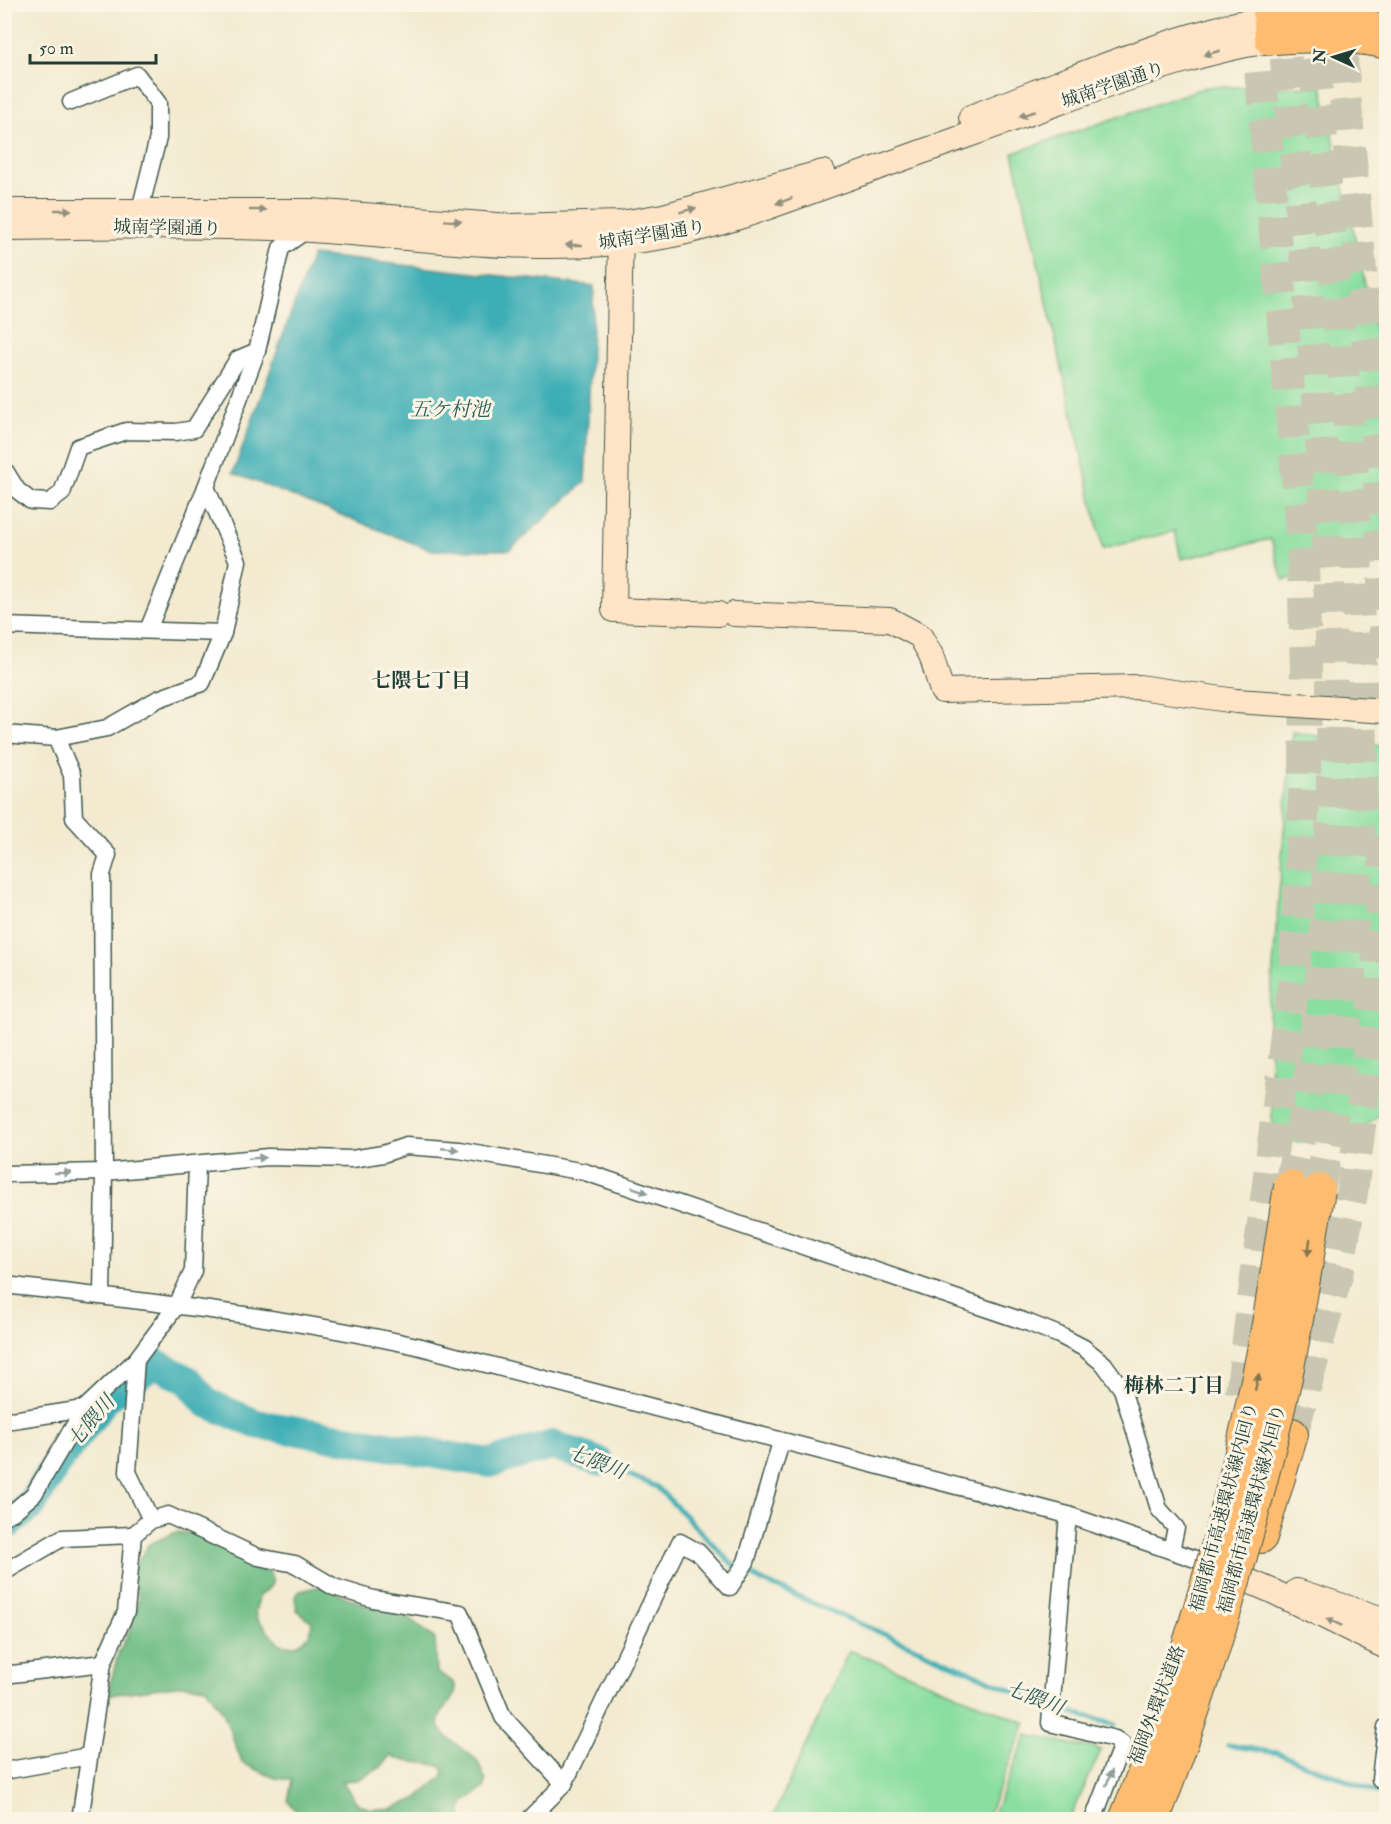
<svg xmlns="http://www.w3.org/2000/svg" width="1391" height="1824" font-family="'IM FELL Double Pica','Noto Serif JP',serif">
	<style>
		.green { fill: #8adea0; stroke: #548e6a; stroke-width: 1.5 }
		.forest { fill: #6fbd86; stroke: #477d5d; stroke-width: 1.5; fill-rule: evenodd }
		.water { fill: #3daeb5; stroke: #2e7674; stroke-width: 1.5 }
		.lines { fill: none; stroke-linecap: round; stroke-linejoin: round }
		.stream { stroke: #3daeb5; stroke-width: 5 }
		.river { stroke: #3daeb5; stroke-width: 30 }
		.highway-tunnel { stroke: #c9c7b1; stroke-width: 32; stroke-dasharray: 32 16; stroke-linecap: butt }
		.street-casing { stroke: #3f574b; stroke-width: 19 }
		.secondary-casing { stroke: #3f574b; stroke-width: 26 }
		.primary-casing { stroke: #3f574b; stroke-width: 29 }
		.highway-casing { stroke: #3f574b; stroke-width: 34 }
		.street { stroke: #fff; stroke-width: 16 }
		.secondary { stroke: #ffe4c6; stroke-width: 24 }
		.primary { stroke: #febc70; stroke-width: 27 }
		.highway { stroke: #febc70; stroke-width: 32 }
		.highway-bridge-casing { stroke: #3f574b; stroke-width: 34; stroke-linecap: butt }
		.highway-bridge { stroke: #febc70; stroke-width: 32 }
		.oneway { fill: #8f907d }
		.oneway2 { fill: #8f9e9a }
		.oneway3 { fill: #83764f }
		.labels { text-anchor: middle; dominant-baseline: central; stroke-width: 6; stroke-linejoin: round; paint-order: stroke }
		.street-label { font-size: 18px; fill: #1f3d34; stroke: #fcf5e5 }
		.water-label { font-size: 20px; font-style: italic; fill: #285f5b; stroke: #fcf5e5 }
		.neighbourhood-label { font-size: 20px; font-weight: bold; fill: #1f3d34; stroke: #fcf5e5 }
	</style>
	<rect width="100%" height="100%" fill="#fcf5e5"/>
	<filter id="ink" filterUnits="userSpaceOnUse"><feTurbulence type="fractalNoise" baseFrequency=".0167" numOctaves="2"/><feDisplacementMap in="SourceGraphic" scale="12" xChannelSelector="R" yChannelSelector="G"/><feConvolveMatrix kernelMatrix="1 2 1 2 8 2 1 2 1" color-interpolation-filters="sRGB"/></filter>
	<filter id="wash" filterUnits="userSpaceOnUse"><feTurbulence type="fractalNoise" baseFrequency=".008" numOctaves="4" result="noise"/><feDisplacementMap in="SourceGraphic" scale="24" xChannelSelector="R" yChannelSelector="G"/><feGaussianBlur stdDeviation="1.35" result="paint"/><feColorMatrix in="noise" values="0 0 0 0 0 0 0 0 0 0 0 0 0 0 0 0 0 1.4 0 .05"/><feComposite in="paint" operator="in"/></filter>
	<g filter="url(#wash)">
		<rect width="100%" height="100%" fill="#f3ead0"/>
		<g class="green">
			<path d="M1322 86 1386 381V558L1283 580 1271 539 1181 559 1175 531 1103 549 1013 153 1206 87Z"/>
			<path d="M1292 732 1386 747V1109L1353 1137 1273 1144 1269 1018Z"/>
			<path d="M849 1650 1026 1723 986 1819H772Z"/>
			<path d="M1027 1735 1101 1750 1070 1819H991Z"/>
		</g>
		<path class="forest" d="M176 1532 197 1534 267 1568C276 1581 274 1586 260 1595L255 1612 257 1619 280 1644 294 1646 302 1642 310 1634 312 1622 297 1610 295 1597 300 1591 321 1586 365 1605 409 1618 435 1639 437 1673C480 1689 434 1708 439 1724 442 1739 466 1749 476 1760 481 1766 483 1775 486 1782L484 1788 463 1803 461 1812 464 1819H319L298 1813 288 1801 292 1780 275 1778 242 1763 223 1712 206 1687 183 1685 107 1695 119 1651 128 1635 139 1599 130 1573 149 1544ZM391 1755C407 1766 427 1759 443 1768V1776L416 1799 390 1809H369L357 1803 342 1781 357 1780 380 1768Z"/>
		<path class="water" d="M312 255 594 286 585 482 510 550H431L233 473Z"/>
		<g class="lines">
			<g class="stream">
				<path d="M599 1462 657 1487 732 1564 762 1581 1044 1704 1115 1725"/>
				<path d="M1228 1745 1277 1753 1386 1796"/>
			</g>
			<path class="river" d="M4 1527 31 1506 55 1466 105 1399 155 1363 189 1381 207 1403 256 1424 490 1463 553 1445 599 1462"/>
		</g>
	</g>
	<g filter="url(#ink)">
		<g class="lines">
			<g class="highway-tunnel">
				<path d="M1337 4 1379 473 1386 662"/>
				<path d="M1281 10C1306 266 1336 522 1332 780 1331 882 1322 986 1308 1087 1304 1120 1296 1153 1290 1186"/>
				<path d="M1310 11 1353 474 1361 673 1362 783 1349 987 1336 1095 1319 1190"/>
				<path d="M1241 1394 1294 981 1305 779 1306 669 1303 561 1297 477 1255 13"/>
				<path d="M1292 1434 1337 1275 1352 1193 1376 989 1386 835"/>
			</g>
			<g class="street-casing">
				<g id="street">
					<path d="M71 102 137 75 158 103V138L140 210"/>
					<path d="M4 469 17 490 31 501 50 502 62 493 78 447 126 431 176 432 194 429 238 359 257 351"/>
					<path d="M4 626 223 633"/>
					<path d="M148 630 206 487"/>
					<path d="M4 734 56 738 72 775 74 818 108 855 102 874 104 1172 102 1296"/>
					<path d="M56 738 107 728 158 699 202 683 223 633 238 561 206 487 257 351 281 248 307 230"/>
					<path d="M4 1174 104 1172 268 1157 352 1159 383 1154 406 1146 459 1150 585 1172 1029 1323 1059 1335 1084 1348 1104 1364 1122 1389 1159 1509 1176 1528 1171 1550"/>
					<path d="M4 1285C143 1301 281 1316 417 1346L1068 1515 1201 1561"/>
					<path d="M4 1418 12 1420 84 1409 136 1360 177 1305 193 1271 197 1165"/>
					<path d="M1068 1515 1050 1723 1115 1739 1122 1744 1093 1820"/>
					<path d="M4 1516 13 1512 34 1494 84 1409"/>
					<path d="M151 1520 168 1515 258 1557 295 1564 334 1587 373 1599 460 1613 503 1717 564 1784"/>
					<path d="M4 1572 62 1538 133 1535"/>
					<path d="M4 1675 103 1663"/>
					<path d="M1386 1727 1380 1779 1386 1781"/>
					<path d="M4 1771 89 1756"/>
					<path d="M80 1820 103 1663 126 1612 133 1535 151 1520 128 1472 136 1360"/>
					<path d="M528 1820 564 1784 680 1542 698 1552 730 1587 746 1562 781 1442"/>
				</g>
			</g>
			<g class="secondary-casing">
				<g id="secondary">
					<path d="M971 117C1068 80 1165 37 1267 17"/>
					<path d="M4 211H310L510 226 621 223 663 216 823 172"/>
					<path d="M4 228C106 227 209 224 311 230 429 238 550 258 668 236 722 225 772 206 824 187 906 158 987 128 1069 99 1135 76 1200 52 1269 41"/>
					<path d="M621 228 614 610 718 614"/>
					<path d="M734 614 890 620 920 636 931 655 942 691 1139 687 1236 701 1386 711"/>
					<path d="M1220 1569 1272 1591 1386 1647"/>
					<path d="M1297 1591 1386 1620"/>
				</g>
			</g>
			<g class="primary-casing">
				<g id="primary">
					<path d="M1266 4 1269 41C1309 38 1347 37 1386 45"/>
					<path d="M1267 17H1300L1370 24"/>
				</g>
			</g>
			<g class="highway-casing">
				<path id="highway" d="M1261 1537 1292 1434"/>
			</g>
			<use href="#street" class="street"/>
			<use href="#secondary" class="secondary"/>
			<use href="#primary" class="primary"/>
			<use href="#highway" class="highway"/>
			<g class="highway-bridge-casing">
				<g id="highway-bridge">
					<path d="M1125 1820C1184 1677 1228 1522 1259 1371 1272 1310 1280 1248 1290 1186"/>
					<path d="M1153 1820C1210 1676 1252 1528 1286 1377 1299 1315 1308 1252 1319 1190"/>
				</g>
			</g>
			<use href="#highway-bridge" class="highway-bridge"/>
		</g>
		<defs><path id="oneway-solid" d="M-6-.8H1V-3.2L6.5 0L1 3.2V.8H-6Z" transform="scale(1.5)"/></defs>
		<g class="oneway">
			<use href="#oneway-solid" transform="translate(1212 53) rotate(164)"/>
			<use href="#oneway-solid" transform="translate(1027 114) rotate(161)"/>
			<use href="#oneway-solid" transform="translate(784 201) rotate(160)"/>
			<use href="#oneway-solid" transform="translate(63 210)"/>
			<use href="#oneway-solid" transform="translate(258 210)"/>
			<use href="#oneway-solid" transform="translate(688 210) rotate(-15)"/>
			<use href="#oneway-solid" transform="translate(453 221) rotate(4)"/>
			<use href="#oneway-solid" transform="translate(574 245) rotate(180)"/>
			<use href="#oneway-solid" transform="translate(1334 1622) rotate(-155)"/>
		</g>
		<g class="oneway2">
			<use href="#oneway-solid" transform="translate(450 1149) rotate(5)"/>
			<use href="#oneway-solid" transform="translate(257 1158) rotate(-4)"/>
			<use href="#oneway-solid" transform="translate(63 1173) rotate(-1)"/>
			<use href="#oneway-solid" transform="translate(640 1190) rotate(19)"/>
			<use href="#oneway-solid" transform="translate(1109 1778) rotate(-69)"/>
		</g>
		<g class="oneway3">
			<use href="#oneway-solid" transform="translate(1309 1247) rotate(99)"/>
			<use href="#oneway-solid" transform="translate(1257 1382) rotate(-77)"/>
		</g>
	</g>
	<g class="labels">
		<g class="street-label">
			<text transform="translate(1113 85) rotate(-19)">城南学園通り</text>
			<text transform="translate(167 228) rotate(1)">城南学園通り</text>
			<text transform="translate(652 235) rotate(-9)">城南学園通り</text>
			<text transform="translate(1224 1507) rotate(-75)">福岡都市高速環状線内回り</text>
			<text transform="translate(1252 1509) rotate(-75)">福岡都市高速環状線外回り</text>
			<text transform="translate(1157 1705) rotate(-69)">福岡外環状道路</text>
		</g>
		<g class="water-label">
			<text x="450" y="409">五ケ村池</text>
			<text transform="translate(91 1421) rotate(-50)">七隈川</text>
			<text transform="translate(597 1462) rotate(21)">七隈川</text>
			<text transform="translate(1035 1698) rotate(21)">七隈川</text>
		</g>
		<g class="neighbourhood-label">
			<text x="421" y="680">七隈七丁目</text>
			<text x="1174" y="1385">梅林二丁目</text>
		</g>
	</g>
	<rect width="1391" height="1824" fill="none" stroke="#fcf5e5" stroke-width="24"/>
	<g transform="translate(1334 57) rotate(274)" stroke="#fcf5e5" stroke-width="4.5" paint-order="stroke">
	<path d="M0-4.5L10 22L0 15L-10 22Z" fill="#1f3d34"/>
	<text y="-9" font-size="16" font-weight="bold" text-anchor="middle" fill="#1f3d34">N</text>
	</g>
	<path d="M30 54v9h126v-9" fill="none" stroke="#1f3d34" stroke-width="3"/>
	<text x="39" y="54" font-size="18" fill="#1f3d34" stroke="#fcf5e5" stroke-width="4.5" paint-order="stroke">50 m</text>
</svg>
